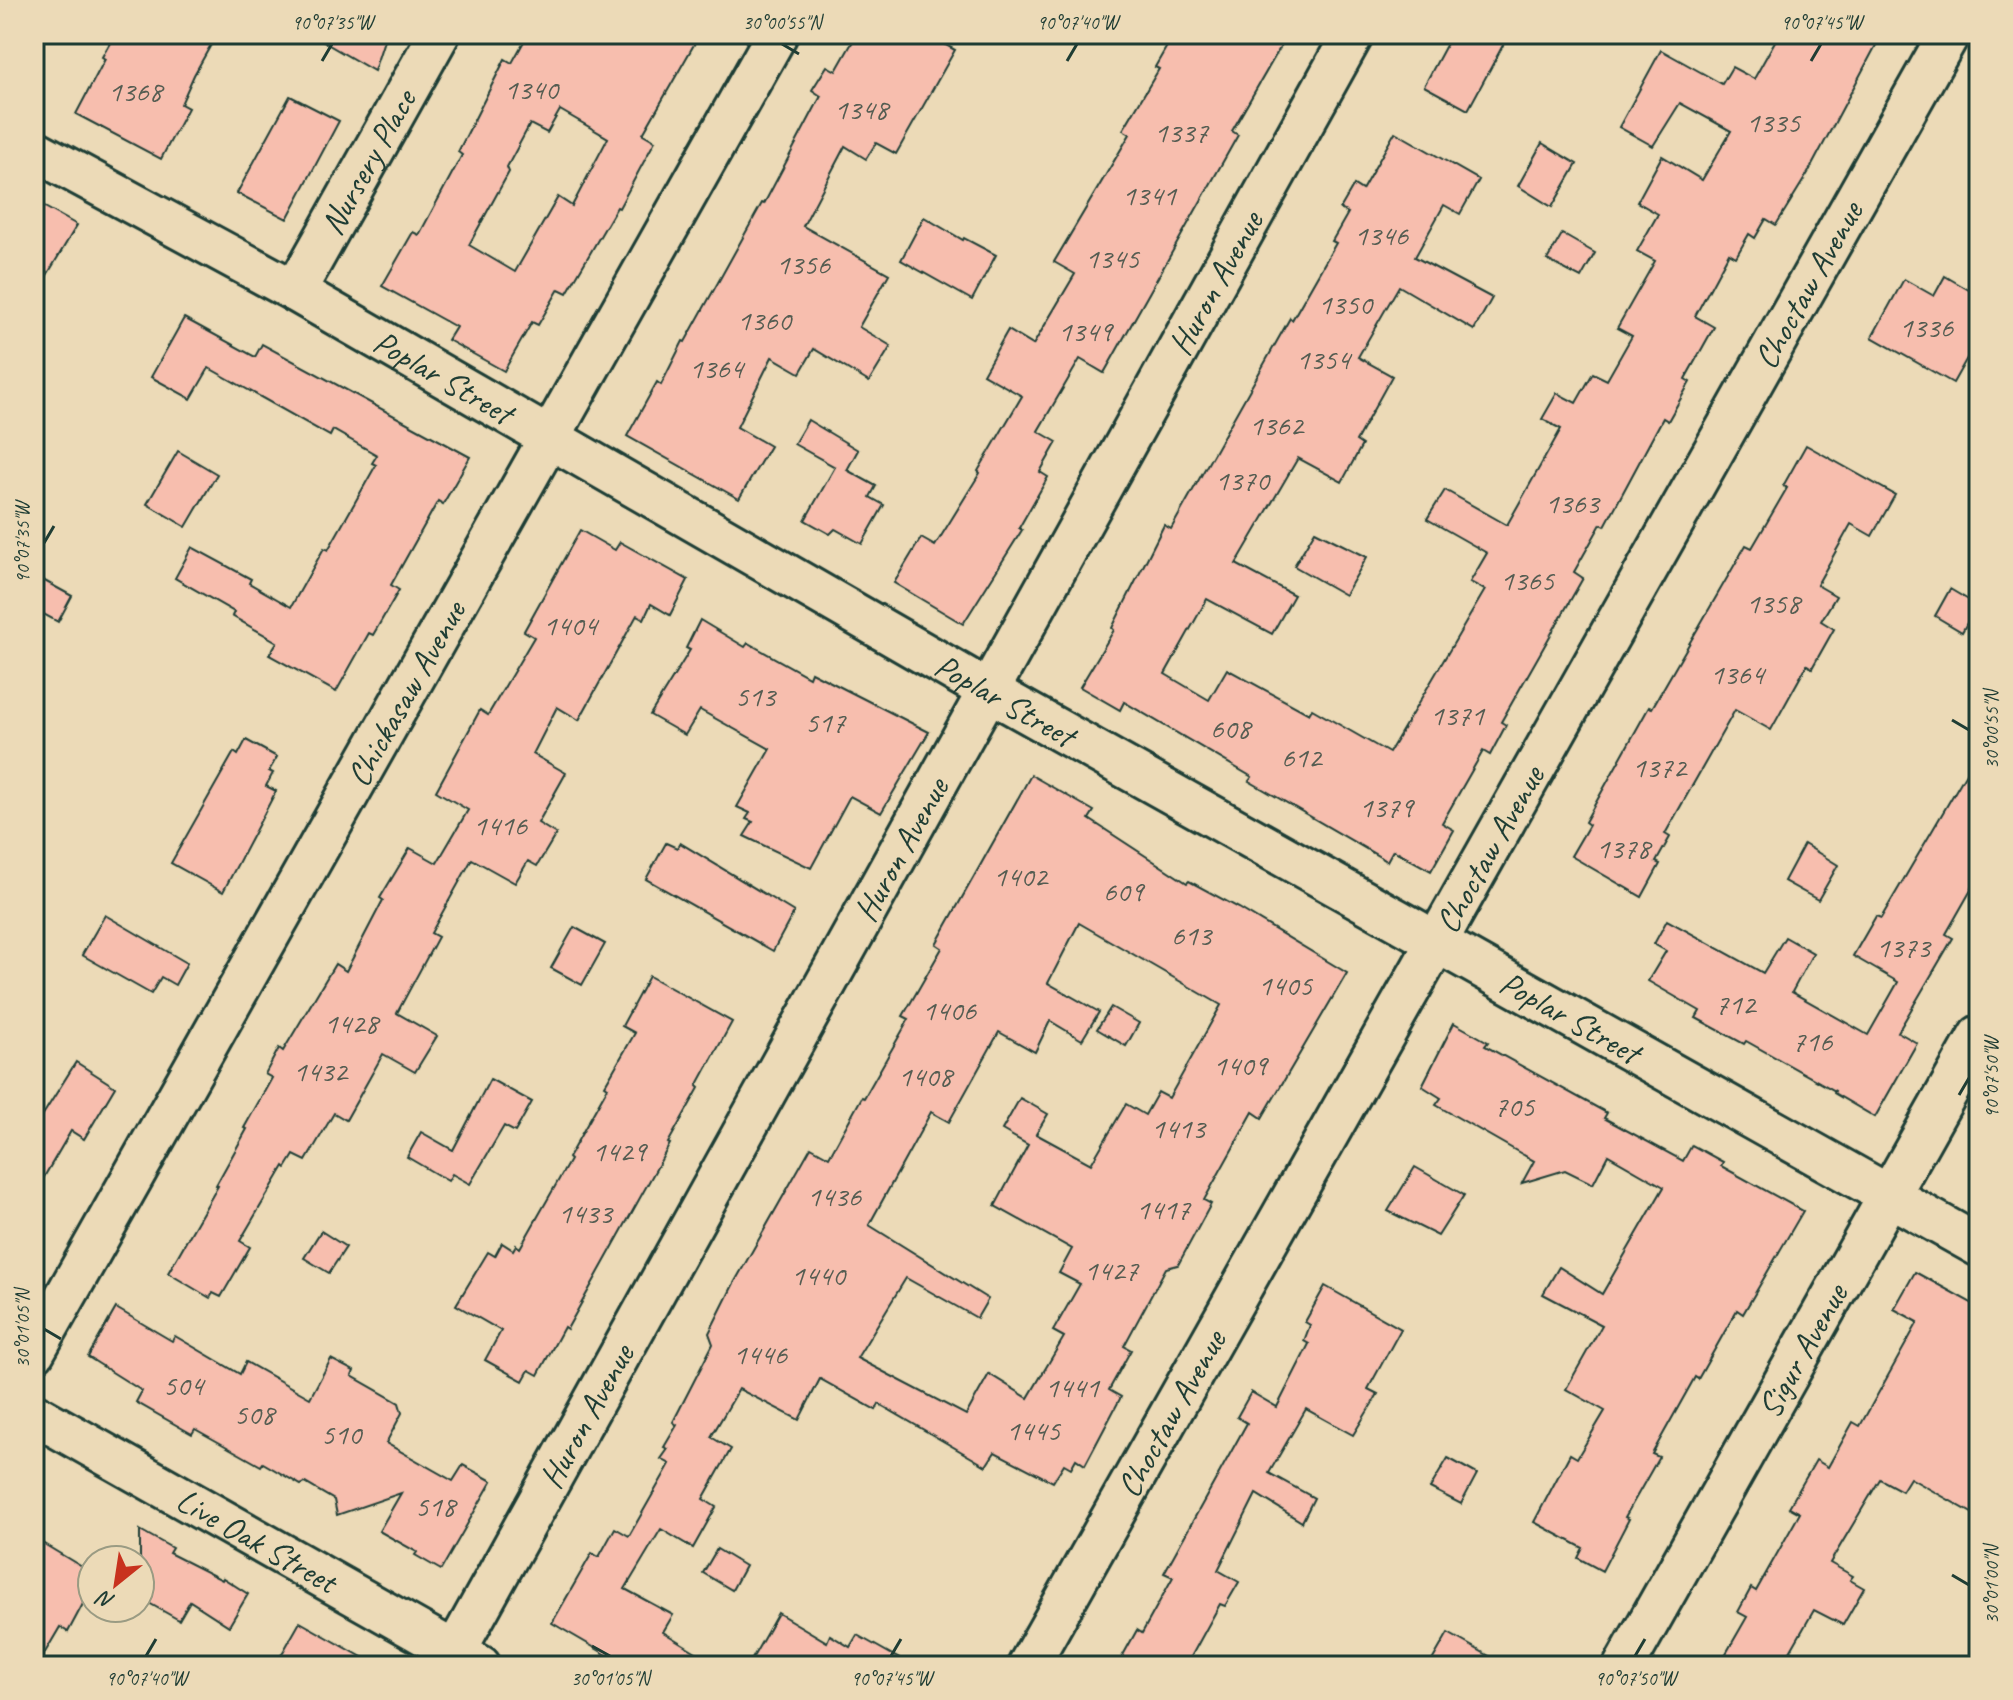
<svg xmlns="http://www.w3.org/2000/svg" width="2013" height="1700" font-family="Caveat,sans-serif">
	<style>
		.building { fill: #f7beae; stroke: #1f3d34; stroke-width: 2; fill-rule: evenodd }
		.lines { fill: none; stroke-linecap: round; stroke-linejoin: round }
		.minor-casing { stroke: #1f3d34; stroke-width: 46 }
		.minor { stroke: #ecdab7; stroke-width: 40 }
		.ticks { fill: none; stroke: #1f3d34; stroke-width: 3 }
		.labels { text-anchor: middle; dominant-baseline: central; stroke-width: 7; stroke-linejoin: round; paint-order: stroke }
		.number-label { font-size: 30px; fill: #555d52 }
		.street-label { font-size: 34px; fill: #1f3d34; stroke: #ecdab7 }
		.neatline { fill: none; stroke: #1f3d34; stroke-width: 3 }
		.ticks-label { font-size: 20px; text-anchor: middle; fill: #1f3d34 }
	</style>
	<rect width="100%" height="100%" fill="#ecdab7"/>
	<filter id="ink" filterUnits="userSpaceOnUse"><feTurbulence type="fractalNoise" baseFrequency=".0125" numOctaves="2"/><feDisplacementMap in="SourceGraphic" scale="16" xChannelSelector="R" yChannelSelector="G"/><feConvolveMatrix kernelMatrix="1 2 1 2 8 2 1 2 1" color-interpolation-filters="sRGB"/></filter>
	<g filter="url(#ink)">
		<g class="building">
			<path d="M115 34H217L194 75 181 104 188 108 161 159 76 114 105 59 102 57Z"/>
			<path d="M310 34H386L374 71Z"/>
			<path d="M528 34H700L643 134 655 141 619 208 617 207 567 293 559 289 538 325 532 322 504 371 448 340 456 327 382 286 413 232 419 235 462 155 458 152 505 59 512 63ZM560 110 608 138 572 206 558 197 515 272 469 245 509 172 507 167 530 124 547 133Z"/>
			<path d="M857 34H926L955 50 896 154 876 143 866 159 845 146 803 226 889 274 859 327 891 346 869 382 814 349 800 373 772 357 737 427 770 446 739 499 627 436 657 382 661 385 683 341 685 342 762 203 764 204 821 96 812 90 827 66 836 71Z"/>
			<path d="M1174 34H1288L1232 131 1238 135 1104 373 1080 359 1038 431 1057 442 1040 472 1048 477 1019 528 1022 530 963 624 894 583 921 538 935 546 980 473 978 471 1022 396 983 374 1008 330 1033 345 1075 274 1054 262 1130 134 1123 130 1159 69 1155 67Z"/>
			<path d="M1452 34H1509L1468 110 1424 86Z"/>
			<path d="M1779 34H1882L1808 173 1776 225 1766 219 1755 238 1749 234 1736 257 1729 253 1695 316 1714 327 1685 379 1690 382 1668 421 1663 418 1605 526 1601 524 1574 572 1583 578 1501 722 1506 725 1490 755 1483 751 1442 823 1454 830 1431 871 1393 850 1387 861 1249 781 1252 777 1124 702 1120 710 1080 687 1114 630 1112 628 1164 525 1171 529 1290 318 1292 320 1336 243 1332 241 1348 213 1340 209 1354 185 1362 190 1395 132 1479 180 1460 214 1444 205 1415 257 1492 298 1474 330 1399 286 1358 357 1392 376 1356 441 1362 445 1342 482 1298 458 1236 564 1294 595 1272 634 1207 599 1165 674 1209 700 1227 669 1309 714 1312 709 1389 753 1485 590 1470 582 1487 553 1427 519 1445 490 1507 525 1561 429 1542 419 1557 393 1576 403 1593 373 1607 380 1632 336 1617 328 1655 261 1637 251 1658 214 1637 202 1662 156 1702 180 1731 131 1680 103 1653 146 1619 127 1661 50 1722 84 1732 67 1754 79Z"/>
			<path d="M290 96 339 121 287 219 237 193Z"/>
			<path d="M1542 143 1577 164 1552 207 1518 186Z"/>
			<path d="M34 201 77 225 34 297Z"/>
			<path d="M924 217 963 240 964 238 996 255 972 300 901 260Z"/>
			<path d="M1562 234 1595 253 1581 278 1547 260Z"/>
			<path d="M1945 276 1979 296V337L1953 383 1872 337 1904 279 1934 296Z"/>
			<path d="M184 318 255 357 262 344 470 457 443 504 438 501 391 585 399 590 373 635 369 633 336 692 269 655 277 642 232 616 234 612 175 578 192 547 251 579 249 583 291 607 324 548 328 550 376 465 372 463 377 455 333 430 330 436 209 368 191 399 151 377Z"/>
			<path d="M808 420 858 450 847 470 876 486 870 497 884 505 862 544 835 529 830 534 805 520 835 467 794 444Z"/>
			<path d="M1806 445 1895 495 1872 536 1851 524 1817 585 1836 596 1821 621 1834 629 1812 668 1807 665 1771 730 1735 710 1665 834 1670 837 1656 862 1660 864 1642 897 1571 856 1589 825 1585 822 1649 707 1652 708 1746 545 1752 548 1787 488 1783 486Z"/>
			<path d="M178 451 217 474 186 527 147 504Z"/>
			<path d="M580 530 615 550 620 542 688 580 670 615 651 604 644 619 637 615 579 720 557 707 533 754 566 773 538 823 556 834 537 866 528 861 515 883 472 859 431 933 438 937 397 1013 437 1036 415 1072 383 1054 346 1120 334 1113 306 1161 294 1155 286 1168 284 1166 240 1241 250 1247 221 1297 213 1293 210 1298 168 1273 218 1186 216 1185 247 1129 244 1128 272 1078 265 1074 279 1048 283 1051 335 964 346 971 383 900 380 898 410 848 437 863 468 810 436 791 480 710 488 715 534 637 524 631Z"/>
			<path d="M1315 531 1367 557 1345 595 1294 566Z"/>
			<path d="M41 579 72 596 58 622 34 609V592Z"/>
			<path d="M1950 589 1977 605 1962 632 1935 616Z"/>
			<path d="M700 620 745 647 748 643 809 677 811 672 929 732 881 813 850 796 811 868 744 836 753 822 746 819 750 813 737 807 770 749 700 710 685 735 650 715 690 650 686 648Z"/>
			<path d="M246 740 277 757 269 771 273 773 266 786 276 791 223 892 171 863 234 752 238 755Z"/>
			<path d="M1979 751V876L1946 934 1953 938 1898 1032 1917 1043 1875 1117 1834 1093 1835 1091 1746 1041 1744 1044 1696 1018 1700 1011 1648 981 1666 951 1654 944 1667 920 1763 973 1785 937 1813 953 1792 992 1868 1035 1898 982 1853 956 1876 916 1881 918Z"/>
			<path d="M1031 775 1094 811 1089 819 1187 883 1189 881 1239 908 1347 973 1262 1118 1253 1112 1204 1200 1211 1204 1178 1265 1166 1268 1124 1346 1131 1350 1109 1390 1121 1397 1085 1465 1076 1459 1071 1468 1064 1464 1053 1482 995 1452 986 1466 879 1404 876 1410 820 1379 799 1420 739 1389 711 1437 731 1449 703 1499 716 1507 693 1548 661 1529 625 1589 673 1615 663 1632 719 1666H626L552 1623 592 1553 599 1557 615 1528 629 1536 670 1464 661 1459 668 1449 664 1447 677 1425 673 1422 713 1344 709 1333 733 1285 811 1147 829 1157 862 1097 864 1098 909 1019 903 1016 942 948 936 944ZM1079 923 1221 1005 1169 1098 1158 1092 1145 1115 1126 1104 1091 1164 1036 1134 1048 1114 1020 1098 1002 1130 1028 1145 995 1206 1072 1249 1059 1273 1080 1284 1053 1331 1064 1337 1028 1398 989 1374 966 1415 857 1358 906 1278 977 1318 988 1299 869 1225 931 1112 949 1122 999 1032 1035 1052 1050 1021 1082 1040 1099 1012 1048 983Z"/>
			<path d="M666 843 677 848 680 843 794 912 773 951 646 879Z"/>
			<path d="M1804 844 1838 865 1818 900 1784 881Z"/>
			<path d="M105 915 187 963 175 985 161 977 151 994 82 955Z"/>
			<path d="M574 927 605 944 582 985 551 968Z"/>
			<path d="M649 976 732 1022 697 1086 699 1088 668 1143 670 1144 567 1329 564 1327 538 1375 529 1370 523 1381 485 1360 501 1331 456 1305 488 1252 495 1256 502 1243 513 1250 516 1245 520 1248 570 1160 568 1158 608 1087 605 1085 635 1033 622 1026Z"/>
			<path d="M1111 1007 1139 1023 1126 1046 1097 1029Z"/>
			<path d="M1454 1023 1488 1042 1485 1046 1607 1113 1604 1118 1683 1161 1692 1145 1723 1162 1721 1166 1803 1211 1743 1314 1737 1310 1698 1379 1695 1377 1652 1454 1659 1457 1625 1517 1629 1519 1602 1571 1578 1558 1583 1548 1534 1522 1570 1454 1577 1458 1605 1411 1566 1389 1602 1325 1543 1294 1559 1267 1602 1294 1664 1187 1608 1155 1593 1184 1565 1170 1522 1183 1534 1161 1436 1105 1441 1098 1422 1086Z"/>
			<path d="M76 1062 115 1087 84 1139 71 1131 34 1194V1129Z"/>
			<path d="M490 1079 532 1102 515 1132 504 1126 470 1184 452 1174 448 1181 407 1157 421 1132 453 1150Z"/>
			<path d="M1415 1167 1464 1195 1438 1236 1388 1211Z"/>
			<path d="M321 1231 346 1247 329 1273 304 1258Z"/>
			<path d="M1915 1272 1979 1307V1517L1910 1478 1902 1491 1880 1479 1830 1563 1853 1576 1850 1580 1864 1588 1843 1625 1814 1610 1782 1666H1739L1724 1657 1747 1617 1738 1612 1751 1588 1756 1591 1800 1513 1789 1507 1816 1460 1828 1467 1853 1422 1860 1426 1918 1322 1894 1309Z"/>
			<path d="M1325 1286 1401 1329 1368 1389 1378 1394 1353 1435 1306 1409 1269 1473 1314 1498 1302 1522 1256 1494 1218 1570 1239 1582 1225 1606 1220 1604 1186 1666H1117L1137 1630 1142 1633 1173 1577 1164 1573 1247 1423 1237 1417 1251 1392 1277 1407 1309 1344 1304 1341 1310 1325 1305 1322Z"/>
			<path d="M116 1308 172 1341 175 1336 240 1374 246 1362 310 1398 331 1359 354 1371 352 1376 399 1403 402 1413 386 1443 453 1481 463 1465 492 1481 441 1570 415 1555 417 1552 379 1531 401 1493 337 1515 334 1500 305 1483 301 1485 263 1463 261 1466 195 1429 192 1434 136 1402 142 1391 88 1357Z"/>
			<path d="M1448 1458 1477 1474 1461 1504 1430 1488Z"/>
			<path d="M140 1530 172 1548 169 1553 222 1580 223 1578 248 1594 229 1626 190 1601 179 1620 140 1598Z"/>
			<path d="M34 1538 92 1573V1587L68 1632 60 1627 37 1666H34Z"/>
			<path d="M717 1549 745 1566 732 1590 703 1573Z"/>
			<path d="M778 1613 827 1642 830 1635 850 1647 857 1635 912 1666H748Z"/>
			<path d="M300 1622 378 1666H275Z"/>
			<path d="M1448 1633 1507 1666H1429Z"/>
		</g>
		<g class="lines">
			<g class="minor-casing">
				<g id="minor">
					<path id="s1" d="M34 150 295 291 989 691 1979 1246"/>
					<path id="s2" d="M295 291 439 34"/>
					<path id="s3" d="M34 1352 777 34"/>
					<path id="s4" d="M34 1414 480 1666"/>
					<path id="s5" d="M447 1666 1353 34"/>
					<path id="s6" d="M1028 1666 1949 34"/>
					<path id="s7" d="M1624 1666 1979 1036"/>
				</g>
			</g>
			<use href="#minor" class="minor"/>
		</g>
	</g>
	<path class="ticks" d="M782 44 799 54M322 61 332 44M1067 61 1077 44M1811 61 1821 44M44 543 54 526M1952 720 1969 730M1959 1095 1969 1078M44 1329 61 1339M1952 1575 1969 1585M592 1646 610 1656M146 1656 156 1639M891 1656 901 1639M1635 1656 1645 1639"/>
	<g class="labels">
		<g class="number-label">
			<text x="531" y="89">1340</text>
			<text x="135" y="91">1368</text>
			<text x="861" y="109">1348</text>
			<text x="1773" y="122">1335</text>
			<text x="1181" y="132">1337</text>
			<text x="1149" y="195">1341</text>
			<text x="1381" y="235">1346</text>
			<text x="1112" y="258">1345</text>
			<text x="803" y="264">1356</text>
			<text x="1345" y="304">1350</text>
			<text x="764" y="320">1360</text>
			<text x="1926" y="327">1336</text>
			<text x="1085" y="331">1349</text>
			<text x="1323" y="359">1354</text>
			<text x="716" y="368">1364</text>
			<text x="1276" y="425">1362</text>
			<text x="1242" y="480">1370</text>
			<text x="1572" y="503">1363</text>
			<text x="1527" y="580">1365</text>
			<text x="1773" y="603">1358</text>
			<text x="570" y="625">1404</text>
			<text x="1737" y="674">1364</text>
			<text x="755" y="696">513</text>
			<text x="1457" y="715">1371</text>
			<text x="825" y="722">517</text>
			<text x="1230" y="728">608</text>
			<text x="1301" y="757">612</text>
			<text x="1659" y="767">1372</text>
			<text x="1386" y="807">1379</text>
			<text x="500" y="825">1416</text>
			<text x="1623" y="848">1378</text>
			<text x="1020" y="876">1402</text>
			<text x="1123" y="891">609</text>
			<text x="1191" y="935">613</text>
			<text x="1903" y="947">1373</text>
			<text x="1285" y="985">1405</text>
			<text x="1735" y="1004">712</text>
			<text x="949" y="1010">1406</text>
			<text x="351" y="1023">1428</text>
			<text x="1812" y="1041">716</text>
			<text x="1240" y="1065">1409</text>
			<text x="320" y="1071">1432</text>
			<text x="925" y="1076">1408</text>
			<text x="1514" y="1106">705</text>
			<text x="1178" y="1128">1413</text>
			<text x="619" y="1151">1429</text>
			<text x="834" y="1196">1436</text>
			<text x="1163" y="1209">1417</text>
			<text x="585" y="1213">1433</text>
			<text x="1111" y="1270">1427</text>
			<text x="818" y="1275">1440</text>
			<text x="760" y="1354">1446</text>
			<text x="183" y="1385">504</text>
			<text x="1072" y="1387">1441</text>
			<text x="254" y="1414">508</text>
			<text x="1033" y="1430">1445</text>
			<text x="341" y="1434">510</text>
			<text x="435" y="1506">518</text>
		</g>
		<g class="street-label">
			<text stroke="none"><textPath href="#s2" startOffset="148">Nursery Place</textPath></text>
			<text stroke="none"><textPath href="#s5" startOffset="1582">Huron Avenue</textPath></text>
			<text stroke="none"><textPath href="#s6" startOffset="1586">Choctaw Avenue</textPath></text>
			<text stroke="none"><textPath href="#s1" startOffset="468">Poplar Street</textPath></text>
			<text stroke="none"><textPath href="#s3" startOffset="756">Chickasaw Avenue</textPath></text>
			<text stroke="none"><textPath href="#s1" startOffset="1116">Poplar Street</textPath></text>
			<text stroke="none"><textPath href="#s5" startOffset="934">Huron Avenue</textPath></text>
			<text stroke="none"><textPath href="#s6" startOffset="938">Choctaw Avenue</textPath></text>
			<text stroke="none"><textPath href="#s1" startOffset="1764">Poplar Street</textPath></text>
			<text stroke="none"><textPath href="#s7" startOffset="362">Sigur Avenue</textPath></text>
			<text stroke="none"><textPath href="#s6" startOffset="290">Choctaw Avenue</textPath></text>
			<text stroke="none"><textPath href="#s5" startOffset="286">Huron Avenue</textPath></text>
			<text stroke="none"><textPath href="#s4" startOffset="256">Live Oak Street</textPath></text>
		</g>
	</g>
	<rect width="2013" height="1700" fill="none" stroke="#ecdab7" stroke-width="88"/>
	<g transform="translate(116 1584) rotate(210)"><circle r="38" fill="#ecdab7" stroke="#9a9b83" stroke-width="2"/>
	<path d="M0-6L14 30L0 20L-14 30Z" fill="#c8321e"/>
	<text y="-12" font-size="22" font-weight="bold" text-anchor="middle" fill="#1f3d34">N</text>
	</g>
	<rect x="44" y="44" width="1925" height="1612" class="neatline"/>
	<g class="ticks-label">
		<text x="332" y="29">90°07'35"W</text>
		<text x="782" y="29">30°00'55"N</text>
		<text x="1077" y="29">90°07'40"W</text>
		<text x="1821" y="29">90°07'45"W</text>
		<text transform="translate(22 543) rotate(-90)" y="7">90°07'35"W</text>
		<text transform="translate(1991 730) rotate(-90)" y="7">30°00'55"N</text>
		<text transform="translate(1991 1078) rotate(-90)" y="7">90°07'50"W</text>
		<text transform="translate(22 1329) rotate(-90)" y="7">30°01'05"N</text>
		<text transform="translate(1991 1585) rotate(-90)" y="7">30°01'00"N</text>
		<text x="146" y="1685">90°07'40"W</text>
		<text x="610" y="1685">30°01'05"N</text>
		<text x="891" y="1685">90°07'45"W</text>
		<text x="1635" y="1685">90°07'50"W</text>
	</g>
</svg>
